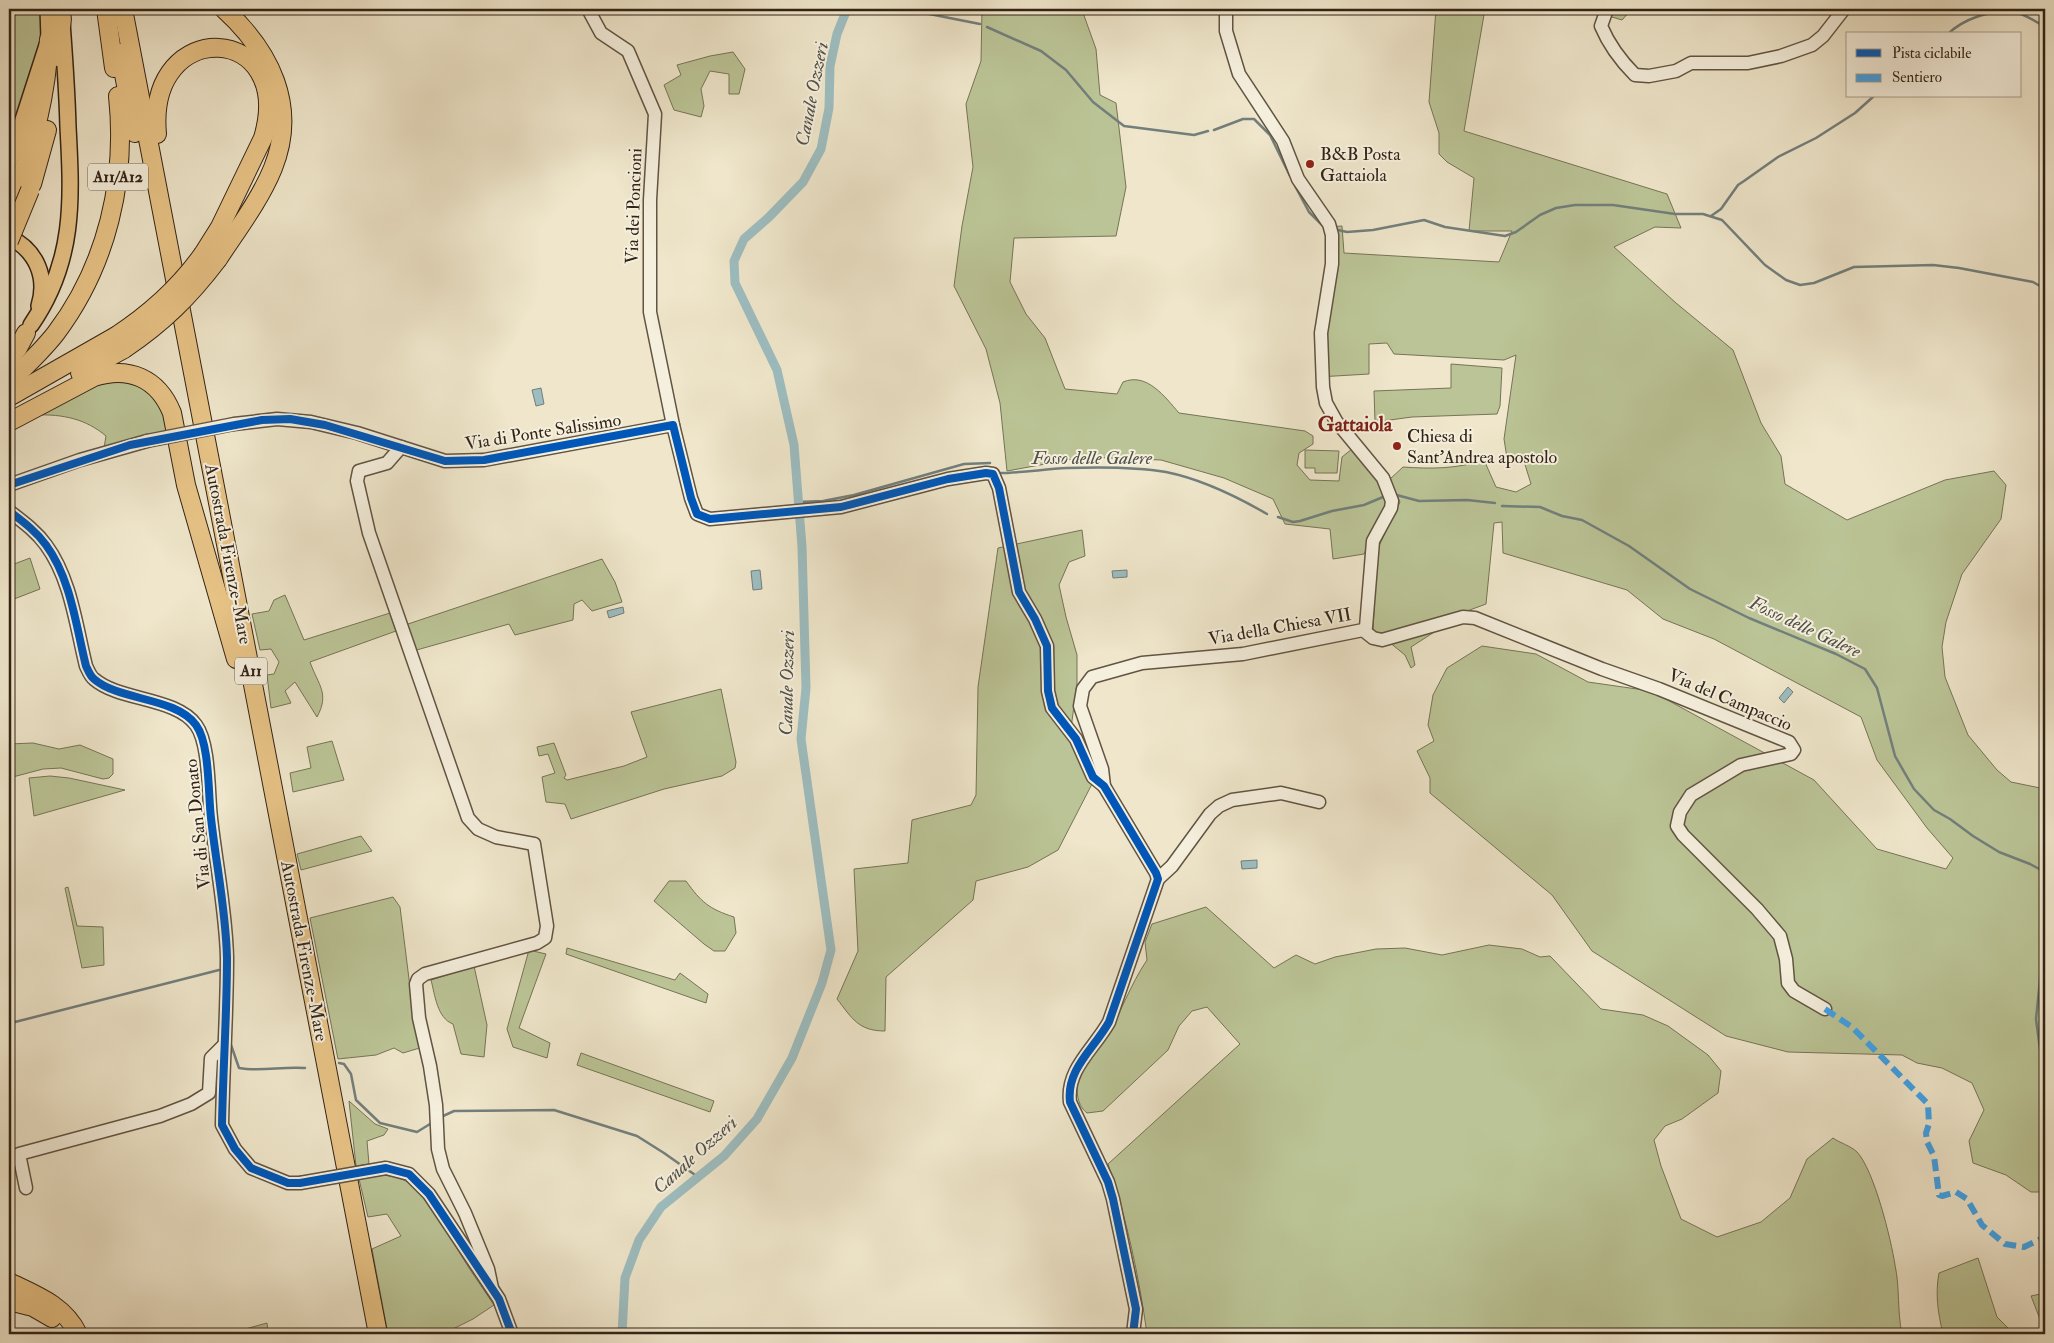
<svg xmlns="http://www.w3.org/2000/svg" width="2054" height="1343" font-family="'IM FELL Double Pica',serif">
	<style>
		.green { fill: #bbc496; stroke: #767456 }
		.water { fill: #9dbdc0; stroke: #727f7c }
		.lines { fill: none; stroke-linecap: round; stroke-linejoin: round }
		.stream { stroke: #727f7c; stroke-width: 2.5 }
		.canal { stroke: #9dbdc0; stroke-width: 9 }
		.minor-casing { stroke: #615443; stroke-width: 15 }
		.major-casing { stroke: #322316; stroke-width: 18 }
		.highway-casing { stroke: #322316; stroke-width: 20 }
		.minor { stroke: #f5efdd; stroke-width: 12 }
		.major { stroke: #e8c386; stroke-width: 15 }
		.highway { stroke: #e8c386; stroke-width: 18 }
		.minor-bridge-casing { stroke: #615443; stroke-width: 15; stroke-linecap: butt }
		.highway-bridge-casing { stroke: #322316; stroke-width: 20; stroke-linecap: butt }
		.minor-bridge { stroke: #f5efdd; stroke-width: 12 }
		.highway-bridge { stroke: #e8c386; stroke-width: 18 }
		.quiet { stroke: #3ea2ea; stroke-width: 6; stroke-dasharray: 12 6; stroke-linecap: butt }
		.cycleway-casing { stroke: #f5efdd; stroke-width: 11 }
		.cycleway { stroke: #0057b8; stroke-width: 8 }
		.poi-dot { fill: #8f2418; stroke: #f5efdd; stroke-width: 2 }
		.labels { text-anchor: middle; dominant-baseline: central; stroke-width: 4; stroke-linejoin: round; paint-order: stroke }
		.shield { fill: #f5efdd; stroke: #6c6052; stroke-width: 1 }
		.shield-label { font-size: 16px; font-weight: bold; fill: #322316 }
		.poi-label { font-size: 18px; fill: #322316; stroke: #f5efdd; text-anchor: start }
		.street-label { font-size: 18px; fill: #322316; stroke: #f5efdd }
		.water-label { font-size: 19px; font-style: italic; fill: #525149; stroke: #f5efdd }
		.quarter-label { font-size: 20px; font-weight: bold; fill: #7a1f14; stroke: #f5efdd }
	</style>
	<rect width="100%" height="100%" fill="#efe6cb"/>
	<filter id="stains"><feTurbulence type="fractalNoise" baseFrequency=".004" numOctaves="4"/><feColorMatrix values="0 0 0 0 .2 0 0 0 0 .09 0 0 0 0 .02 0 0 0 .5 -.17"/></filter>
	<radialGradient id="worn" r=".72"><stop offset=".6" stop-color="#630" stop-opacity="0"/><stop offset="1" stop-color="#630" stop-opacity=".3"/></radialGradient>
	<g class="green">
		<path d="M9 9H43L42 44 9 151Z"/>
		<path d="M982 9 1082 10 1096 49 1100 95 1116 103 1126 187 1116 236 1014 238 1010 282 1026 314 1045 338 1065 389 1117 394 1123 382C1147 372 1165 397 1179 413L1305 431 1313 436V444L1299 453 1297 465 1310 480 1339 481 1342 457 1352 449 1372 471 1389 501 1364 554 1333 559 1330 529 1285 524 1273 499 1224 478 1161 460 1084 457 1007 471 1000 403 986 349 954 286 962 226 973 167 966 104 981 61Z"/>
		<path d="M1436 9H1485L1464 131 1667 194 1681 228 1655 227 1614 247 1676 303 1733 350 1761 423 1781 456 1785 484 1847 520 1945 480 1994 471 2006 485 2001 519 1962 574 1946 622 1942 647 1945 677 1968 735 1997 770 2011 782 2045 789V1192H2031L2006 1175 1973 1163 1969 1141 1984 1110 1972 1083 1942 1068 1917 1063 1902 1055 1788 1052 1726 1036 1592 951 1552 895 1430 793V778L1417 751 1434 741 1428 725 1433 695 1447 668 1482 646 1536 654 1588 682 1651 691 1814 780 1877 849 1946 869 1953 858 1927 828 1877 760 1861 717 1714 639 1663 619 1627 590 1503 553 1502 522 1494 523 1486 604 1467 611 1411 647 1415 665 1411 668 1405 655 1373 629 1377 550 1400 502 1389 480 1403 467C1431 469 1457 469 1484 460L1496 487 1516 492 1531 484 1523 458H1507L1504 439 1516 355 1504 360 1394 354 1387 343 1369 344V374L1318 377 1330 245 1325 227 1342 226 1344 253 1499 262 1512 231H1469L1474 178 1447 162 1439 154V133L1429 102Z"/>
		<path d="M1585 9H1632L1622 20Z"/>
		<path d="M733 52 745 69 739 94H729V74L710 71 701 89 704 106 701 117 674 110 664 85 681 75 677 65 710 56Z"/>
		<path d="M1451 364 1502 368 1500 406 1497 414 1412 417 1375 422 1374 391 1451 388Z"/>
		<path d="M121 377 154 393 165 416 168 431 104 448 106 436C86 419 63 414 36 415L89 387Z"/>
		<path d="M1305 450 1339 451 1337 473H1315V468H1305Z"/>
		<path d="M1082 530 1085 556 1069 562 1059 585 1066 617 1077 655V683L1070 736 1092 784 1058 850 1028 867 976 881 973 900 886 977 885 1031C858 1031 852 1018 837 999L858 951 854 869 908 863 912 820 971 805 976 795 978 687 998 548Z"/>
		<path d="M30 558 40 589 9 601V566Z"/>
		<path d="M602 559 615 582 622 602 592 611 582 600 574 604 573 620 515 635 509 624 413 651 405 625Z"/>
		<path d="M285 595 304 640 390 613 396 631 310 662C318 685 330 693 317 717L295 682 285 691 291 703 271 708 267 675 274 674 279 662 271 649 260 650 252 614 269 611 274 600Z"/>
		<path d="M721 689 736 762 735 768 722 776 664 789 571 819 565 804 546 802 542 777 555 773 548 754 539 756 537 747 554 743 566 775 564 778 567 780 624 766 647 757 631 712Z"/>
		<path d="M332 741 344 780 293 792 290 773 311 768 307 747Z"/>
		<path d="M33 743 59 749 80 745 113 759V774L109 778 103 779 61 768 43 769 9 778V744Z"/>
		<path d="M50 776 69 778 125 790 34 816 29 778Z"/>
		<path d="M361 836 372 851 301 870 297 854Z"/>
		<path d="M669 881H686C701 902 709 909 734 917L736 933 725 951H714L704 944 654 901Z"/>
		<path d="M68 887 77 926 103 927 104 965 82 968 65 888Z"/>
		<path d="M393 897 400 907 410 987 423 1047 403 1053 394 1048 376 1055 338 1059 310 918Z"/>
		<path d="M1206 907 1274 968 1296 955 1315 964 1335 957 1376 949 1405 948 1442 955 1489 945 1522 949 1540 957 1550 956 1601 1009 1643 1015 1668 1026 1708 1055 1721 1071 1718 1093 1682 1119 1665 1126 1654 1140 1661 1166 1681 1219 1717 1237 1761 1222 1790 1198 1807 1159 1833 1138C1840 1143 1851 1146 1857 1152 1874 1170 1891 1239 1895 1265 1900 1288 1897 1311 1902 1334H1147C1139 1277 1127 1219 1108 1164L1240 1044 1207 1007 1192 1011 1179 1026 1168 1050 1103 1111 1087 1113C1075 1104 1075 1083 1081 1070 1086 1058 1099 1050 1105 1039 1121 1013 1130 985 1147 960L1145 942 1152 924Z"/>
		<path d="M567 948 675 980 680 973 708 994 706 1003 566 954Z"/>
		<path d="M529 950 546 954 519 1028 550 1043 547 1058 513 1047 507 1029Z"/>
		<path d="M474 966 487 1025 484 1057 461 1054 453 1024C437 1018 435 995 431 980Z"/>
		<path d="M581 1053 714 1101 710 1112 577 1065Z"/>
		<path d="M349 1101 375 1124 388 1129 384 1135 367 1141 369 1164 356 1166Z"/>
		<path d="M384 1175 397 1177 413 1184 436 1214 469 1268 494 1305 473 1319 443 1334H388L372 1249 401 1236 387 1214 368 1217 359 1179Z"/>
		<path d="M1978 1258 1997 1317 2014 1334H1943C1938 1313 1935 1294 1939 1273Z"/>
		<path d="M2045 1293V1332L2031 1296Z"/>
		<path d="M267 1323 268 1331 262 1334H227Z"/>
	</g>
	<g class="water">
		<path d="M541 388 544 404 536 406 532 390Z"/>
		<path d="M760 570 762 589 753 590 751 571Z"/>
		<path d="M1127 570V577L1113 578 1112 571Z"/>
		<path d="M623 607 624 613 609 618 607 611Z"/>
		<path d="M1788 687 1793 692 1784 703 1779 698Z"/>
		<path d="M1257 860V868L1242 869 1241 861Z"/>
	</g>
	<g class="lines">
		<g class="stream">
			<path d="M904 9 980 24"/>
			<path d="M987 27 1041 51 1066 70 1093 102 1124 126 1194 135 1208 131"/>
			<path d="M1948 34C1963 19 1992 9 2013 12 2023 13 2037 22 2045 27"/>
			<path d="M1214 130 1243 119H1254L1270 135 1290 176"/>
			<path d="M1294 184 1309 212 1323 226"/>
			<path d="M1711 216 1721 209 1738 185 1744 181 1778 157 1816 138 1855 113 1874 96"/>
			<path d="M1338 230 1347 232 1373 230 1424 220 1445 227 1505 236 1516 232 1540 215 1556 208 1575 205H1613L1675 214H1703L1722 220 1765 265 1786 280 1800 285 1814 283 1854 267 1933 265 1959 268 2033 282 2045 289"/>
			<path d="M999 473C1022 473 1044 469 1067 468 1096 467 1137 467 1166 472 1201 479 1236 496 1267 514"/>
			<path d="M1393 494 1419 501 1467 500 1495 503"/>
			<path d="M798 502 823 501 854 495 964 464 990 463"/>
			<path d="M1502 506 1540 507 1562 516 1582 520 1629 546 1690 589 1749 618 1836 654 1865 669 1877 688 1895 756 1914 789 1934 810 1950 819 1973 836 1999 852 2030 864 2045 872"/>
			<path d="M1278 517 1293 522 1300 521 1332 511 1364 505 1383 497"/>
			<path d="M2045 874 2040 980 2036 1019 2045 1087"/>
			<path d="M9 1017 15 1022 219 970"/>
			<path d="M230 1042 239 1068C261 1072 283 1066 305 1068"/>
			<path d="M339 1063 344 1064 351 1074 356 1100 380 1123 417 1132 430 1124"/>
			<path d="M441 1117 454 1111 554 1110 637 1136 664 1153 698 1177"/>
		</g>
		<path class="canal" d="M622 1334 625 1278 639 1240 661 1207 724 1156 757 1119 792 1058 822 983 831 950 801 739 806 688 802 547 794 445 777 370 735 283 734 261 744 239 769 217 803 182 821 149 829 108 830 66 837 34 847 9"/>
		<g class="minor-casing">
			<g id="minor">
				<path d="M588 9 601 33 628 51 655 114 650 200V312L673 425"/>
				<path d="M1607 9 1601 26C1609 45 1620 60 1635 75L1649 76 1676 71 1691 63H1748L1781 56 1812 45 1823 36 1844 9"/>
				<path d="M234 424 277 419 311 422 357 433 445 461 484 460 673 425 691 498 697 514 710 519 841 507 948 479 986 473 993 474 999 488 1019 592 1035 619 1047 646 1048 691 1052 708 1076 739 1093 777 1104 786 1156 873 1158 879 1109 1022C1094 1049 1066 1069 1070 1102L1108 1182 1113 1199 1136 1309 1133 1334"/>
				<path d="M401 447 387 463 359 471 357 481 369 533 468 818 478 829 496 837 534 844 547 926 545 938 537 943 425 974 418 979 416 984 419 1018 430 1066 436 1105 438 1149 443 1169 465 1213 488 1269 492 1288"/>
				<path d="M9 485 80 460 147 441"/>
				<path d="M9 511C22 521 36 531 46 545 71 579 76 626 86 666 88 670 90 676 94 679 119 701 176 697 196 725 210 744 208 794 211 818 216 864 226 911 227 958 227 1013 223 1069 222 1125L235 1149 251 1168 288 1183H300"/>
				<path d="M1363 630 1373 638 1382 640 1463 617 1475 618 1602 669 1659 689 1789 742 1794 750 1791 754 1741 765 1691 795 1680 812 1677 826 1683 835 1757 909 1780 936 1786 959 1788 983 1794 991 1825 1009"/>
				<path d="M1104 786 1102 769 1080 706 1083 689 1092 677 1142 663 1243 654 1363 630 1366 627 1373 541 1391 508 1392 501 1383 478 1336 421 1326 403 1323 387 1321 333 1332 264V235L1329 224 1298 179 1283 141 1239 74 1226 31V9"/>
				<path d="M1158 879 1172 866 1210 814 1219 806 1232 800 1281 793 1319 802"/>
				<path d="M386 1168 409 1174 429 1194 499 1299 512 1334"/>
				<path d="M26 1188 19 1154 160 1116 191 1104 209 1093 211 1058 224 1045"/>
			</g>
		</g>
		<g class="major-casing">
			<g id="major">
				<path d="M9 163 49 39 48 9"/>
				<path d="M9 237C36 250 48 277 39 306"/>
				<path d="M31 325C75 262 72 200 68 127 67 88 64 48 61 9"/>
			</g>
		</g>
		<g class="highway-casing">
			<g id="highway">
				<path d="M106 9 114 68"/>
				<path d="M123 9 378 1334"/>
				<path d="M120 53 135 133"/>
				<path d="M58 57 62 18"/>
				<path d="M157 134C146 14 297 23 263 138L220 227 203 254"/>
				<path d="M32 184 47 130"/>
				<path d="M9 210C31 155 47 98 49 39"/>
				<path d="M218 259C237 230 260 200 273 168 298 106 270 51 224 9"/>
				<path d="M9 359 18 348 26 333"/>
				<path d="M80 373 124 349"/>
				<path d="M9 382C25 367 42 351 56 333 107 265 127 180 118 96"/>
				<path d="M9 397 116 336"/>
				<path d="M9 422 94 377C129 366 158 378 172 413L186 485 236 659"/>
				<path d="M9 1282C36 1295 64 1305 78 1334"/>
				<path d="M9 1301 33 1307 52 1318"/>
			</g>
		</g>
		<use href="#minor" class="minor"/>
		<use href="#major" class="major"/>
		<use href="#highway" class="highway"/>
		<g class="minor-bridge-casing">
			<g id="minor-bridge">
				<path d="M147 441 234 424"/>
				<path d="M300 1183 386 1168"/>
			</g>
		</g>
		<g class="highway-bridge-casing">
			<g id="highway-bridge">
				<path d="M9 241 30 190"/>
				<path d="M116 336C151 313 179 288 203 254"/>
				<path d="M124 349C163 323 190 296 218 259"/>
			</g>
		</g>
		<use href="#minor-bridge" class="minor-bridge"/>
		<use href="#highway-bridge" class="highway-bridge"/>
		<path class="quiet" d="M1825 1009 1852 1027 1928 1104 1929 1124 1926 1133 1927 1142 1934 1156 1939 1195 1942 1196 1956 1192 1967 1199 1982 1225 2005 1244 2024 1247 2045 1237"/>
		<g class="cycleway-casing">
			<g id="cycleway">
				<path d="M9 485 130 445 262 420 290 419 325 425 445 461 484 460 673 425 691 498 697 514 710 519 841 507 948 479 986 473 993 474 999 488 1019 592 1035 619 1047 646 1048 691 1052 708 1076 739 1093 777 1104 786 1156 873 1158 879 1109 1022C1094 1049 1066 1069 1070 1102L1108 1182 1113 1199 1136 1309 1133 1334"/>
				<path d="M9 511C22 521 36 531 46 545 71 579 76 626 86 666 88 670 90 676 94 679 119 701 176 697 196 725 210 744 208 794 211 818 216 864 226 911 227 958 227 1013 223 1069 222 1125L235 1149 251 1168 288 1183H300L386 1168 409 1174 429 1194 499 1299 512 1334"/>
			</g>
		</g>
		<use href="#cycleway" class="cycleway"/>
	</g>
	<g class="poi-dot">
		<circle cx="1310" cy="164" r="5"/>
		<circle cx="1397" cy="446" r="5"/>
	</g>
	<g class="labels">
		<g class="shield">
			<rect x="88" y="163.5" width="60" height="27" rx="4"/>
			<rect x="235" y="657.5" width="32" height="27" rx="4"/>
		</g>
		<g class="shield-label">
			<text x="118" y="177">A11/A12</text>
			<text x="251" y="671">A11</text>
		</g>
		<g class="poi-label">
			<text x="1320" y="154">B&amp;B Posta<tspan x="1320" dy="21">Gattaiola</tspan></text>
			<text x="1407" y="436">Chiesa di<tspan x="1407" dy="21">Sant'Andrea apostolo</tspan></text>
		</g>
		<g class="street-label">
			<text transform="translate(634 206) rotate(-88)">Via dei Poncioni</text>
			<text transform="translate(543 432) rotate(-9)">Via di Ponte Salissimo</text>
			<text transform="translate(228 554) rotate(79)">Autostrada Firenze-Mare</text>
			<text transform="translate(1280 627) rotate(-10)">Via della Chiesa VII</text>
			<text transform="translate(1730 700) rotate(23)">Via del Campaccio</text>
			<text transform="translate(198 824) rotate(-96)">Via di San Donato</text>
			<text transform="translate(304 951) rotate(79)">Autostrada Firenze-Mare</text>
		</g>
		<g class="water-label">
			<text transform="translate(812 94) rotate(-79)">Canale Ozzeri</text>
			<text x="1092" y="458">Fosso delle Galere</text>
			<text transform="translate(1805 627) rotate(25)">Fosso delle Galere</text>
			<text transform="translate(787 683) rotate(-89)">Canale Ozzeri</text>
			<text transform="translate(695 1155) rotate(-42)">Canale Ozzeri</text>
		</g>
		<g class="quarter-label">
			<text x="1355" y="424">Gattaiola</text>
		</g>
	</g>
	<rect width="2054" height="1343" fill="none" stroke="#efe6cb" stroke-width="30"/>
	<rect x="10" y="10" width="2034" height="1323" fill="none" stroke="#322316" stroke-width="2.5"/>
	<rect x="15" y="15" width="2024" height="1313" fill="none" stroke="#322316"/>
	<rect x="1846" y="32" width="175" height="65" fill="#f5efdd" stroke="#a79d8d"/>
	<rect x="1856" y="49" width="25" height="8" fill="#0057b8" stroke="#a79d8d"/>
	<text x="1892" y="58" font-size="15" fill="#322316">Pista ciclabile</text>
	<rect x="1856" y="74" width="25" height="8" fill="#3ea2ea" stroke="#a79d8d"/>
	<text x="1892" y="82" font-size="15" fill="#322316">Sentiero</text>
	<rect width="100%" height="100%" filter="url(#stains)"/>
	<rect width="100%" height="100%" fill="url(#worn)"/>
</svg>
